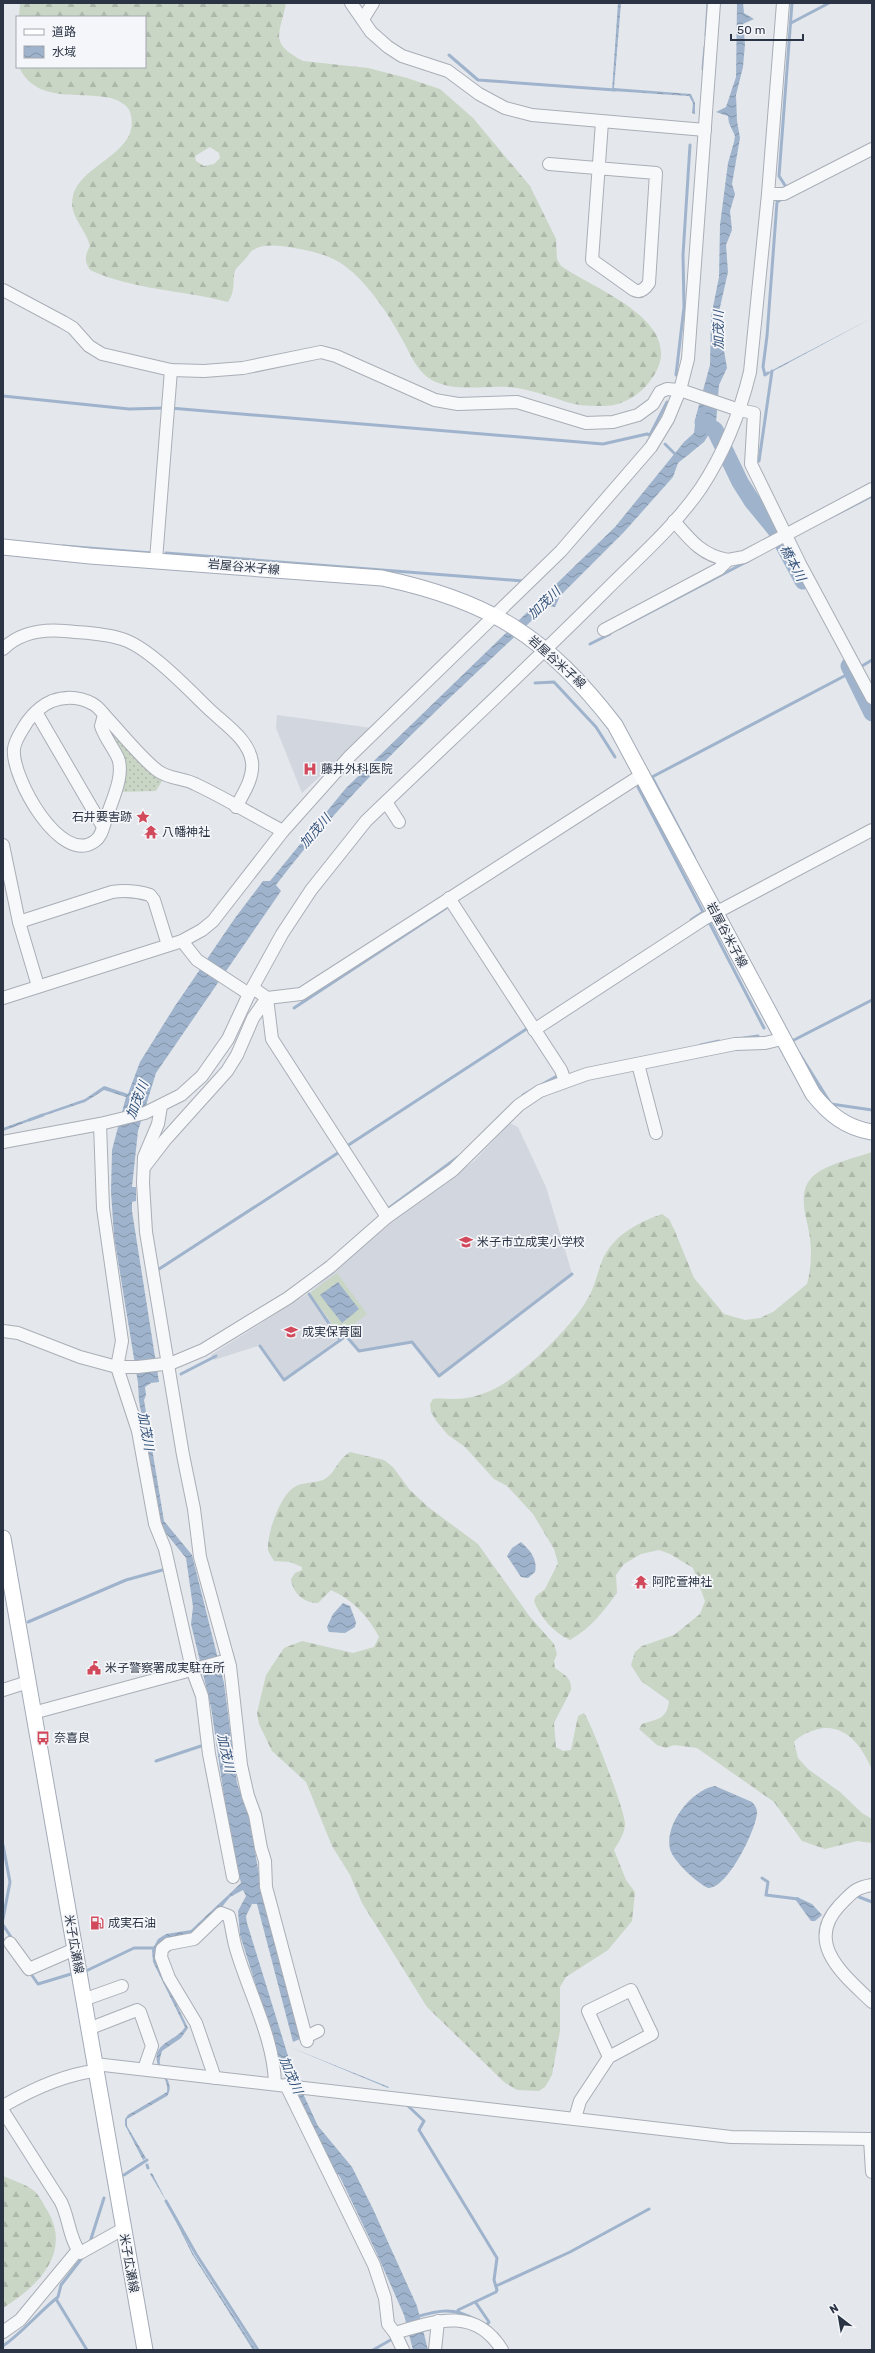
<svg xmlns="http://www.w3.org/2000/svg" width="875" height="2353" font-family="Rubik,'Noto Sans JP',sans-serif">
	<style>
		.built { fill: #d2d6de }
		.forest { fill: url(#forest-firs); fill-rule: evenodd }
		.park { fill: url(#park-dots) }
		.garden { fill: #c9d6c5 }
		.water { fill: url(#water-waves) }
		.lines { fill: none; stroke-linecap: round; stroke-linejoin: round }
		.stream { stroke: #9fb4cc; stroke-width: 3 }
		.river { stroke: #9fb4cc; stroke-width: 17 }
		.minor-casing { stroke: #a9aeb7; stroke-width: 14 }
		.major-casing { stroke: #a3abb8; stroke-width: 17 }
		.minor { stroke: #f7f8fa; stroke-width: 12 }
		.major { stroke: #fff; stroke-width: 15 }
		.labels { text-anchor: middle; dominant-baseline: central; stroke-width: 3.5; stroke-linejoin: round; paint-order: stroke }
		.street-label { font-size: 12px; fill: #2b3445; stroke: #f4f6f9 }
		.poi-label { font-size: 12px; fill: #2b3445; stroke: #f4f6f9; text-anchor: start }
		.water-label { font-size: 13px; font-style: italic; fill: #34527a; stroke: #f4f6f9 }
	</style>
	<defs>
		<pattern id="forest-firs" width="22" height="20" patternUnits="userSpaceOnUse"><rect width="22" height="20" fill="#c9d6c5"/><path d="M5 1l3.5 6h-7zM16 11l3.5 6h-7z" fill="#adb8ab"/></pattern>
		<pattern id="park-dots" width="8" height="8" patternUnits="userSpaceOnUse"><rect width="8" height="8" fill="#c9d6c5"/><path d="M2 2h.1M6 6h.1" fill="none" stroke="#adb8ab" stroke-width="1.8" stroke-linecap="round"/></pattern>
		<pattern id="water-waves" width="16" height="10" patternUnits="userSpaceOnUse"><rect width="16" height="10" fill="#9fb4cc"/><path d="M0 5q4-4 8 0t8 0" fill="none" stroke="#8293a7"/></pattern>
	</defs>
	<rect width="100%" height="100%" fill="#e4e7ec"/>
	<g class="built">
		<path d="M277 715 372 728 302 793 276 728Z"/>
		<path d="M510 1123 518 1127 546 1187 572 1273 439 1376 412 1342 360 1351 346 1336 340 1339 309 1293 398 1217 474 1161Z"/>
		<path d="M307 1294 338 1339 284 1379 261 1345 214 1360 211 1355Z"/>
	</g>
	<g class="forest">
		<path d="M20 3H286C281 33 267 42 303 61L368 68 407 78 440 89 473 118 530 186 556 239 557 259 561 266C595 290 694 324 650 381 641 394 622 406 605 406 595 406 584 406 574 404 552 398 532 389 509 387 483 385 454 393 430 379 416 370 410 353 402 339 388 313 360 270 331 258 320 253 307 250 294 248 282 246 264 243 253 250 250 252 248 256 246 258 243 262 239 265 236 269 231 278 237 289 228 302 183 290 133 290 90 270 84 261 85 255 90 246 86 228 68 216 73 196 81 163 143 153 130 112 128 105 118 100 111 98 79 91 36 104 19 67H145V17H19ZM210 147 219 153 220 158 214 164 204 166 196 161 195 156Z"/>
		<path d="M872 1152V1770C862 1746 844 1721 815 1730 806 1733 801 1735 794 1742L798 1758 808 1769 840 1792 862 1813 872 1819V1843L857 1841 825 1849 802 1841 774 1802 697 1748 674 1745 666 1748 657 1745 639 1729 642 1724C658 1719 667 1719 669 1701L641 1681 631 1665 635 1652 642 1646 674 1635 700 1614 705 1601 693 1568 670 1554 659 1550 641 1554 624 1564 616 1575 617 1593C603 1612 591 1628 570 1640 554 1633 540 1617 534 1601L536 1596 545 1589 558 1563 554 1549 533 1514 507 1486 494 1479 465 1447 448 1435 437 1422 431 1412 430 1404 433 1399C440 1398 447 1399 454 1399 467 1399 478 1396 490 1391 519 1379 573 1326 588 1298 595 1287 597 1273 602 1261 613 1235 637 1223 662 1214L669 1219 674 1229 694 1278 724 1314 745 1320 760 1318 773 1312 807 1284C811 1269 812 1254 810 1238 807 1215 793 1187 820 1171 836 1162 854 1158 872 1152Z"/>
		<path d="M350 1452 384 1460 393 1467 409 1489 428 1507 478 1544 530 1617 554 1644 557 1654 554 1661 555 1668C564 1675 572 1677 571 1690L554 1723 556 1747 563 1751 571 1750 578 1716 584 1713C591 1722 627 1816 625 1825 624 1835 618 1843 614 1850L626 1880 635 1892 632 1921 608 1950 566 1977 560 1987V2031L552 2075 545 2087 539 2091 517 2090 504 2082 427 2007 362 1903 350 1875 332 1846 306 1782 272 1751 259 1724 257 1713 266 1675 284 1648 302 1641 353 1653 374 1647 379 1637C368 1616 353 1600 331 1590L318 1603C303 1603 293 1593 291 1579L295 1573 302 1570V1567L290 1562 274 1561C272 1557 269 1554 268 1550 267 1534 279 1498 293 1488 302 1481 316 1484 325 1479 337 1471 336 1461 350 1452Z"/>
		<path d="M3 2176C12 2180 25 2184 33 2190 39 2194 43 2204 47 2210 73 2253 37 2287 3 2308Z"/>
	</g>
	<path class="park" d="M108 726 163 779 156 791 119 792Z"/>
	<path class="garden" d="M337 1273 367 1314 340 1335 310 1293Z"/>
	<g class="water">
		<path d="M618 3H621L614 88 691 94 695 103V114L692 113 693 103 689 96 612 91Z"/>
		<path d="M737 3H743L744 13 754 19 743 24 745 44 743 67 736 95 737 121 740 138 732 184 735 194 730 211 732 230 726 245 728 272 718 316 727 368 719 385 716 423 704 442 678 463 673 477 624 532 560 596 555 607 547 606C453 696 355 781 276 885L281 891 156 1073 138 1131 132 1187H136V1201L132 1202V1211L159 1382 151 1383 145 1387 146 1395 144 1400 164 1521 192 1555 224 1683 237 1783 249 1817 261 1886 300 2039 293 2042 257 1904H252L246 1916 247 1923 293 2072 318 2126 352 2167 373 2209 417 2306 428 2350H413L404 2315 377 2254 340 2177 322 2154 285 2078 240 1935 238 1911 246 1896 243 1890 230 1897 216 1914 189 1935 167 1938 158 1946 163 1976 188 2028 181 2038 162 2051C161 2055 159 2060 160 2064 163 2075 175 2084 167 2096L127 2119V2126L146 2158 143 2160 125 2125V2119L128 2115 167 2092C169 2080 159 2073 157 2062 153 2042 177 2041 185 2027L153 1962 152 1950 158 1939 166 1934 191 1930 241 1883 230 1837 211 1707 191 1624 193 1607 186 1558 164 1531 161 1523 139 1401 138 1383 114 1236 111 1192 112 1150 126 1097 104 1090 85 1102 40 1117 39 1115 85 1099 104 1086 128 1094 140 1062 175 1006 235 918 263 881H270L346 788 615 527 684 442 694 433 696 416 710 365 711 317 719 277 720 225 728 163 734 142 735 136 729 123 728 116 716 112 726 107 736 77Z"/>
		<path d="M872 318 764 376 763 375Z"/>
		<path d="M31 1118 32 1120 3 1131V1128Z"/>
		<path d="M338 1282 359 1309 342 1323 320 1295Z"/>
		<path d="M521 1542C530 1550 538 1560 535 1572L528 1578 521 1577 507 1556 512 1548Z"/>
		<path d="M343 1603 350 1606 356 1622 355 1627 345 1633 329 1632 327 1627 333 1614Z"/>
		<path d="M715 1786 752 1802C755 1805 757 1808 757 1813 756 1830 727 1889 708 1888 697 1883 673 1861 670 1849 664 1825 691 1790 715 1786Z"/>
		<path d="M797 1897 812 1904 822 1915 815 1921H811L795 1899Z"/>
		<path d="M287 2046 389 2087 388 2088Z"/>
		<path d="M152 2173 194 2255 256 2350H253L192 2254 165 2199 150 2174Z"/>
	</g>
	<g class="lines">
		<g class="stream">
			<path d="M791 23 829 3"/>
			<path d="M706 35 708 3"/>
			<path d="M449 55 478 80 615 90"/>
			<path d="M703 69 705 47"/>
			<path d="M788 190 779 176 792 3"/>
			<path d="M768 373 765 375 763 367 767 336 777 202 784 198"/>
			<path d="M676 375 684 307 683 255 690 145"/>
			<path d="M3 396 129 409 165 408"/>
			<path d="M170 408 603 444 647 434 652 436"/>
			<path d="M650 435 667 402"/>
			<path d="M665 444 677 456"/>
			<path d="M759 461 772 371"/>
			<path d="M829 518 872 496"/>
			<path d="M63 546 152 553V550"/>
			<path d="M166 553 523 581"/>
			<path d="M620 628 748 561"/>
			<path d="M590 644 610 634"/>
			<path d="M862 666 872 660"/>
			<path d="M535 683 554 682 596 727 615 757"/>
			<path d="M638 787 703 912 691 920"/>
			<path d="M694 857 652 777 852 672"/>
			<path d="M708 920 764 1028"/>
			<path d="M294 1008 446 908"/>
			<path d="M744 1038 758 1036"/>
			<path d="M792 1041 872 1000"/>
			<path d="M701 1045 719 1041"/>
			<path d="M799 1053 831 1104 872 1110"/>
			<path d="M523 1095 557 1076"/>
			<path d="M29 1120 43 1115"/>
			<path d="M347 1146 528 1028"/>
			<path d="M389 1208 458 1157"/>
			<path d="M156 1271 341 1151"/>
			<path d="M309 1294 340 1340"/>
			<path d="M260 1346 284 1380 346 1336 359 1351 412 1342 439 1376 572 1274"/>
			<path d="M181 1374 216 1356"/>
			<path d="M28 1622 126 1580 166 1569"/>
			<path d="M156 1761 201 1746"/>
			<path d="M762 1878 768 1882 766 1895 798 1899"/>
			<path d="M854 1895 872 1902"/>
			<path d="M3 1919 10 1882 3 1845"/>
			<path d="M3 1925 13 1940"/>
			<path d="M88 1970 134 1948H154"/>
			<path d="M31 1974 38 1984 71 1974"/>
			<path d="M406 2104 424 2121 419 2130 497 2258 494 2280 497 2290 496 2292 458 2310 459 2313"/>
			<path d="M147 2165 148 2168"/>
			<path d="M124 2175 147 2160"/>
			<path d="M166 2201 196 2254 258 2350"/>
			<path d="M90 2242 104 2198"/>
			<path d="M496 2286 570 2252 649 2209"/>
			<path d="M56 2299 87 2350"/>
			<path d="M476 2303 489 2322 486 2326"/>
			<path d="M416 2317C439 2310 454 2307 476 2320"/>
			<path d="M3 2346C23 2332 39 2312 58 2297L61 2285 82 2258"/>
			<path d="M373 2350 394 2338"/>
		</g>
		<g class="river">
			<path d="M703 422 715 430 740 482 752 501 775 529 803 581"/>
			<path d="M849 666 872 713"/>
		</g>
		<g class="minor-casing">
			<g id="minor">
				<path d="M351 3 371 32 388 47 402 56 448 71 479 94 505 108 532 115 705 130"/>
				<path d="M363 19 373 3"/>
				<path d="M549 164 656 173 649 283C645 289 640 293 634 290L592 260 602 122"/>
				<path d="M768 194H784L872 149"/>
				<path d="M3 290 63 322 73 328 89 346 102 354 171 370 204 371 243 368 321 352 336 356 435 400 458 404 517 402 586 423 613 422 638 415 653 404 660 392 667 389 680 390 739 410 754 413 751 464 800 564 872 698"/>
				<path d="M674 521C691 541 702 555 728 560"/>
				<path d="M156 560 171 370"/>
				<path d="M604 630 719 569 728 560 744 557 872 489"/>
				<path d="M3 649C20 632 43 629 65 631 84 633 104 633 122 639 149 647 190 691 211 711 226 725 249 740 252 762 254 778 243 794 236 807"/>
				<path d="M36 712 103 827"/>
				<path d="M104 715 101 726C105 738 113 747 118 758 125 776 111 802 106 819 103 827 102 836 95 841 61 867 11 777 14 749 15 739 22 731 27 722 33 714 42 705 52 701 66 696 80 697 93 704 99 707 103 714 108 719 122 734 142 759 158 771 169 779 184 778 195 784 225 798 254 816 283 831"/>
				<path d="M386 802 399 822"/>
				<path d="M3 845 19 922 38 986"/>
				<path d="M449 898 561 1070 565 1081"/>
				<path d="M19 922 112 892C126 890 137 891 150 895L154 900 168 945"/>
				<path d="M182 941 197 960 249 994"/>
				<path d="M253 988 267 998 301 994 643 774"/>
				<path d="M3 998 182 941 202 930 213 921 283 831 350 756 561 551 651 447 668 419 680 390 688 359 714 3"/>
				<path d="M267 998 272 1039 387 1217"/>
				<path d="M534 1030 704 919 872 830"/>
				<path d="M638 1064 656 1133"/>
				<path d="M161 1106 158 1124 144 1157 143 1183 146 1232 183 1455 194 1509 200 1557 230 1666 241 1765 248 1796 255 1815 261 1848 265 1861 266 1887 307 2041"/>
				<path d="M100 1124 103 1208 122 1341 117 1367 138 1431 155 1524 165 1549 192 1669 202 1696 209 1754 233 1877"/>
				<path d="M3 1142 100 1124 145 1113 181 1095 202 1076 228 1039 249 994 282 934 311 890 366 821C446 744 527 669 606 590 638 558 675 526 701 488 724 453 740 413 750 372L768 194 783 3"/>
				<path d="M145 1166 165 1140 227 1071 237 1055 253 1018 267 998"/>
				<path d="M3 1331 18 1333 80 1357 117 1367H138L172 1363 203 1350 288 1298 330 1267 387 1217 453 1170 519 1105 540 1091 587 1074 735 1044 765 1043 782 1039"/>
				<path d="M3 1690 28 1682"/>
				<path d="M33 1713 228 1660"/>
				<path d="M872 1885C854 1888 852 1893 839 1906 804 1944 845 1976 872 2002"/>
				<path d="M10 1943 29 1969 75 1949"/>
				<path d="M83 2000 122 1986"/>
				<path d="M88 2029 137 2010 140 2012 152 2046 144 2069"/>
				<path d="M306 2037 318 2031"/>
				<path d="M95 2064 731 2137 872 2139"/>
				<path d="M215 2078 196 2023 169 1978 161 1957 162 1949 168 1944 194 1939 221 1913 229 1916C232 1928 233 1940 237 1952 250 1995 274 2039 275 2084"/>
				<path d="M286 2085 374 2265 385 2298 388 2324 395 2333C435 2321 475 2306 502 2350"/>
				<path d="M3 2106C31 2090 64 2074 96 2071"/>
				<path d="M3 2111 61 2202C69 2218 69 2238 80 2253L123 2229"/>
				<path d="M575 2118 580 2101 609 2057 652 2034 631 1990 588 2011 609 2057"/>
				<path d="M870 2139 872 2172"/>
				<path d="M3 2332 20 2320 78 2250"/>
				<path d="M395 2333 403 2350"/>
				<path d="M435 2350 438 2321"/>
			</g>
		</g>
		<g class="major-casing">
			<g id="major">
				<path d="M3 547 90 556 382 578C491 601 547 637 615 725L813 1094C829 1114 846 1128 872 1132"/>
				<path d="M3 1538 145 2350"/>
			</g>
		</g>
		<use href="#minor" class="minor"/>
		<use href="#major" class="major"/>
	</g>
	<defs>
		<g id="hospital-bare" transform="scale(1.08)"><path d="M-5-5h3v3.5h4V-5h3V5h-3V1.5h-4V5h-3Z" fill="#d1495b" stroke="#f4f6f9" stroke-width="2.5" paint-order="stroke"/></g>
		<g id="sight-bare" transform="scale(1.08)"><path d="M0-6L1.8-2.2L6-1.7L2.9 1.2L3.7 5.4L0 3.3L-3.7 5.4L-2.9 1.2L-6-1.7L-1.8-2.2Z" fill="#d1495b" stroke="#f4f6f9" stroke-width="2.5" paint-order="stroke"/></g>
		<g id="temple-bare" transform="scale(1.08)"><path d="M0-6L5-2H3V0L6.5 2.5H4V6H1.5V3h-3V6H-4V2.5H-6.5L-3 0V-2H-5Z" fill="#d1495b" stroke="#f4f6f9" stroke-width="2.5" paint-order="stroke"/></g>
		<g id="school-bare" transform="scale(1.08)"><path d="M0-5L7-2L0 1L-7-2ZM-4 1L0 2.5L4 1V4Q0 6-4 4Z" fill="#d1495b" stroke="#f4f6f9" stroke-width="2.5" paint-order="stroke"/></g>
		<g id="civic-bare" transform="scale(1.08)"><path d="M-.6-6.5H3V-4.5H.6V-3L4-1V1h2V6H-6V1h2V-1L-.6-3ZM-1.2 2.5V6h2.4V2.5Z" fill="#d1495b" stroke="#f4f6f9" stroke-width="2.5" paint-order="stroke"/></g>
		<g id="bus-bare" transform="scale(1.08)"><path d="M-5-6H5V4H4V6H2V4H-2V6H-4V4H-5ZM-3.5-4V0h7V-4ZM-3.5 1.2v1.5H-2V1.2ZM2 1.2v1.5H3.5V1.2Z" fill="#d1495b" stroke="#f4f6f9" stroke-width="2.5" paint-order="stroke"/></g>
		<g id="fuel-bare" transform="scale(1.08)"><path d="M-5.5-6h7V0h2V4h1.3V-2.5L3-4.5l.8-.8L6-3V5H2.5V1h-1V6h-7ZM-4.2-4.7v3.2H.2V-4.7Z" fill="#d1495b" stroke="#f4f6f9" stroke-width="2.5" paint-order="stroke"/></g>
	</defs>
	<g fill-rule="evenodd">
		<use href="#hospital-bare" x="310" y="769"/>
		<use href="#sight-bare" x="143" y="817"/>
		<use href="#temple-bare" x="151" y="832"/>
		<use href="#school-bare" x="466" y="1242"/>
		<use href="#school-bare" x="291" y="1332"/>
		<use href="#temple-bare" x="641" y="1582"/>
		<use href="#civic-bare" x="94" y="1668"/>
		<use href="#bus-bare" x="43" y="1738"/>
		<use href="#fuel-bare" x="97" y="1923"/>
	</g>
	<g class="labels">
		<g class="street-label">
			<text transform="translate(244 567) rotate(5)">岩屋谷米子線</text>
			<text transform="translate(557 662) rotate(42)">岩屋谷米子線</text>
			<text transform="translate(727 935) rotate(62)">岩屋谷米子線</text>
			<text transform="translate(74 1944) rotate(80)">米子広瀬線</text>
			<text transform="translate(129 2263) rotate(80)">米子広瀬線</text>
		</g>
		<g class="poi-label">
			<text x="321" y="769">藤井外科医院</text>
			<text x="132" y="817" text-anchor="end">石井要害跡</text>
			<text x="162" y="832">八幡神社</text>
			<text x="477" y="1242">米子市立成実小学校</text>
			<text x="302" y="1332">成実保育園</text>
			<text x="652" y="1582">阿陀萱神社</text>
			<text x="105" y="1668">米子警察署成実駐在所</text>
			<text x="54" y="1738">奈喜良</text>
			<text x="108" y="1923">成実石油</text>
		</g>
		<g class="water-label">
			<text transform="translate(718 330) rotate(-90)">加茂川</text>
			<text transform="translate(793 563) rotate(62)">橋本川</text>
			<text transform="translate(544 603) rotate(-44)">加茂川</text>
			<text transform="translate(315 831) rotate(-49)">加茂川</text>
			<text transform="translate(137 1100) rotate(-69)">加茂川</text>
			<text transform="translate(146 1431) rotate(80)">加茂川</text>
			<text transform="translate(226 1753) rotate(78)">加茂川</text>
			<text transform="translate(291 2075) rotate(67)">加茂川</text>
		</g>
	</g>
	<rect width="875" height="2353" fill="none" stroke="#2b3445" stroke-width="8"/>
	<rect x="16" y="16" width="130" height="52" fill="#f4f6f9" stroke="#a4a8b1"/>
	<rect x="24" y="29" width="20" height="6" fill="#ffffff" stroke="#a4a8b1"/>
	<text x="52" y="36" font-size="12" fill="#2b3445">道路</text>
	<rect x="24" y="46" width="20" height="12" fill="url(#water-waves)" stroke="#a4a8b1"/>
	<text x="52" y="56" font-size="12" fill="#2b3445">水域</text>
	<g transform="translate(839 2317) rotate(329)" stroke="#f4f6f9" stroke-width="3" paint-order="stroke">
	<path d="M0-3L7 15L0 10L-7 15Z" fill="#2b3445"/>
	<text y="-6" font-size="11" font-weight="bold" text-anchor="middle" fill="#2b3445">N</text>
	</g>
	<path d="M731 34v6h72v-6" fill="none" stroke="#2b3445" stroke-width="2"/>
	<text x="737" y="34" font-size="12" fill="#2b3445" stroke="#f4f6f9" stroke-width="3" paint-order="stroke">50 m</text>
</svg>
